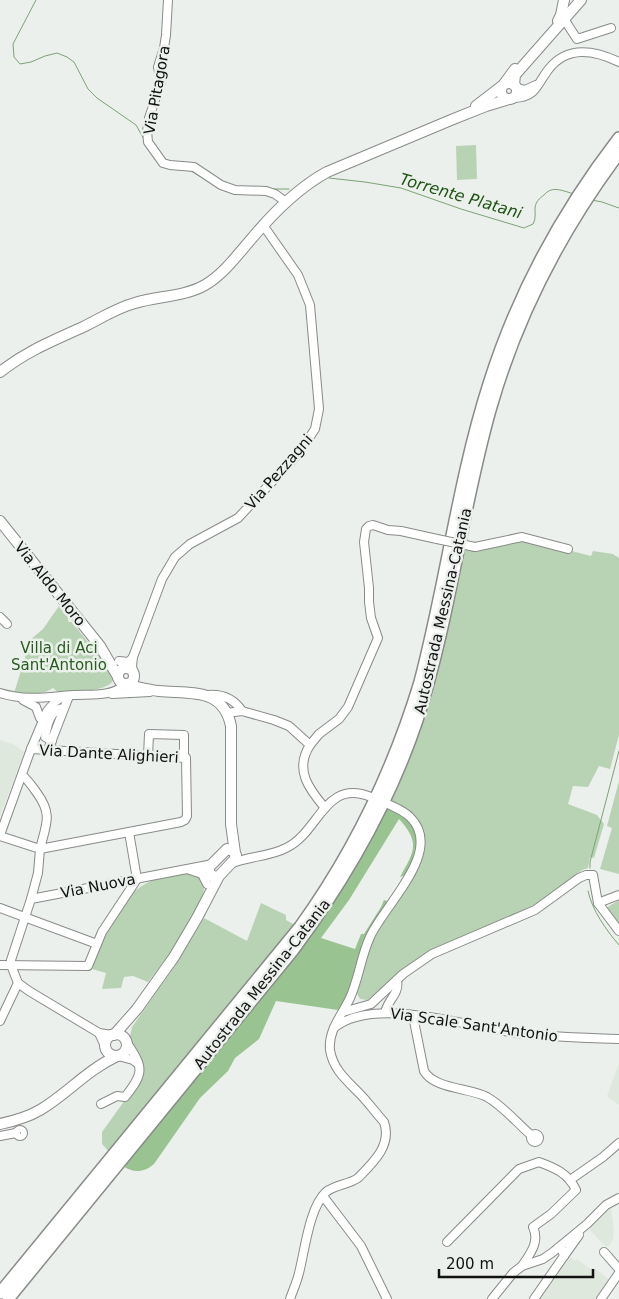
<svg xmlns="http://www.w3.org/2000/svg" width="619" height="1299" font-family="'DejaVu Sans',sans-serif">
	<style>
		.built { fill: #dfe8dd }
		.green { fill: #b8d3b3 }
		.forest { fill: #99c391 }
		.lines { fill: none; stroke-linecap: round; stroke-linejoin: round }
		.stream { stroke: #7ba374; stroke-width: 1 }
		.minor-casing { stroke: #888b87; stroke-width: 10 }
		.major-casing { stroke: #888b87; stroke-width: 12 }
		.highway-casing { stroke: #888b87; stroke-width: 14 }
		.minor { stroke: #fff; stroke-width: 8 }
		.major { stroke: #fff; stroke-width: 10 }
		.highway { stroke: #fff; stroke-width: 11 }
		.minor-bridge-casing { stroke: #888b87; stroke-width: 10; stroke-linecap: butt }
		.minor-bridge { stroke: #fff; stroke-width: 8 }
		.labels { text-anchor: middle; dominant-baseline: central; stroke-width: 5; stroke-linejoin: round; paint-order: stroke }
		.street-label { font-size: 15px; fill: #111211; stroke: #ecf0ec }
		.park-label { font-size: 15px; fill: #275d1d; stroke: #ecf0ec }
		.water-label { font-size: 16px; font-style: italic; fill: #1c5311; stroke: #ecf0ec }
	</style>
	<rect width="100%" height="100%" fill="#ecf0ec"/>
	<g class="built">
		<path d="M0 740 15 745 24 752 0 817Z"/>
		<path d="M619 1063V1105L607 1096Z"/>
		<path d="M611 1207 614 1231 613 1240 608 1247 604 1245 589 1229Z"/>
		<path d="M569 1256 575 1261 577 1259 590 1269 592 1268 597 1270 611 1281 598 1299H539Z"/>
	</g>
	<g class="green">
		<path d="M476 145 477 179 457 180 456 146Z"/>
		<path d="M522 538 591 556 593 551 613 554 619 558V735L610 769 599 766 588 787 573 786 568 804 597 815 604 824 594 858 590 857 588 868 582 870 551 894 530 907 427 952 399 972 368 1000 360 999 356 992 372 940 417 868C426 849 428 824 408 810 402 806 395 804 389 801L464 548Z"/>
		<path d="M59 606 68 617V620L69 622H72L106 665 113 681C105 692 72 692 59 693L53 688C41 696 28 694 14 693L25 658 26 647 30 640 43 629Z"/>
		<path d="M619 781V874L600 869 612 828 607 826Z"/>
		<path d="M188 871C193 873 200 877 203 882 212 900 160 967 148 982L133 976 124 977 121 988 102 989 106 973 92 969C103 939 116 899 147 883 159 876 174 874 188 871Z"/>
		<path d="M619 900V924L606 908Z"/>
		<path d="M261 903 286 915V920L295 925 109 1152 102 1144V1132L140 1079 130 1037 132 1027 175 966 204 918 247 941Z"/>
	</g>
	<path class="forest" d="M387 806C413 819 424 834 412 863 410 869 406 876 400 877 414 852 421 843 399 819L349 900 321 938 355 949 361 934H364L381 907 384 900 387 901 342 1006 338 1010 276 1001 259 1039 235 1058 228 1071 200 1098 154 1164C145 1172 134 1174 123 1166L312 933 341 890Z"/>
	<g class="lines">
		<g class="stream">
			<path d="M36 0 13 44 14 57 20 64 31 62 45 56 57 53 67 57 74 62 88 89 97 98 136 125 145 141"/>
			<path d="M191 171 213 184"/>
			<path d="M329 178 365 182 401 188 461 209 524 228 533 224C536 218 535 214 535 208 536 201 539 199 544 195 552 185 563 191 574 194"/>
			<path d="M273 189H289"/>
			<path d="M592 200 602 202 619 208"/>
			<path d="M590 868V862L619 751"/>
			<path d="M588 891C592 910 606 930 619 945"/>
		</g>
		<g class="minor-casing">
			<g id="minor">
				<path d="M168 0 166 35 164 48 158 67 161 82 149 118 147 131 148 142 163 163 170 165 194 167 221 185 235 190 266 191 275 194 286 202"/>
				<path d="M564 19 577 39 611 28"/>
				<path d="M516 88 525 90 536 85"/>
				<path d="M514 98C536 97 536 86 548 70 567 45 594 50 619 62"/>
				<path d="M475 547 522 537 568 549"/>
				<path d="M0 617 7 624"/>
				<path d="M119 661 129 662 133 657"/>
				<path d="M133 671 132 666 133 657 162 579 175 557 190 544 238 518 299 453 315 429 319 409 310 305 298 275 263 225"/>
				<path d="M0 693C27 701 46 697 73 695 92 694 110 697 125 685"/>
				<path d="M112 694 150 692"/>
				<path d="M208 695C222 694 234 699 242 711"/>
				<path d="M23 700 36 707 40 718"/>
				<path d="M227 713 242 711 274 720 289 726 310 745C294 770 309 789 325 808"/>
				<path d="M52 741 45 737C47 726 50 709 64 708"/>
				<path d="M310 745 319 734 339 719 348 707 378 638 371 618 369 602V588L364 542 366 529 369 526 373 525 388 530 401 531 437 539"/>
				<path d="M48 750 69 696"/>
				<path d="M148 756 149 734 184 735V758"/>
				<path d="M22 775C28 780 32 786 37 793 53 815 46 824 40 849L181 822 185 820 187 816 186 758 31 749"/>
				<path d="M129 832 137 879"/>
				<path d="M0 835 31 749 47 711 56 701 65 696"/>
				<path d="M0 836 40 849 38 873 31 899"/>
				<path d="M230 864C248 856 269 857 286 848 320 832 324 778 371 797"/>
				<path d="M187 869 202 874 207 884"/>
				<path d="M598 903 619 895"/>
				<path d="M0 908 97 944"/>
				<path d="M0 965 88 966 102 932 137 879"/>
				<path d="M343 1012 371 1004 403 974 432 954 535 910 579 878 586 875H593L598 903 619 931"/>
				<path d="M385 1013C387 1000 400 994 397 980"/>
				<path d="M413 1016 424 1071C434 1089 470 1088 487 1097 503 1106 517 1123 531 1135"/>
				<path d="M0 1021 18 983"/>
				<path d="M334 1028C373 995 469 1027 516 1033 550 1037 584 1038 619 1039"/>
				<path d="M99 1033 105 1046"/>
				<path d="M112 1035 99 1033 29 991 18 983 11 965V960L31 899 213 864"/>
				<path d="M118 1056 133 1060 137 1063"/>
				<path d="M101 1104 117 1096 125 1097C144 1073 144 1068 127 1043"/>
				<circle cx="20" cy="1133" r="3"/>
				<circle cx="535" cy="1138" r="4"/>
				<path d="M0 1136 16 1133"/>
				<path d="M570 1180 603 1157 619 1143"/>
				<path d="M323 1196 361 1246 387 1299"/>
				<path d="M447 1242 519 1169 539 1162C555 1168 568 1173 576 1190L551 1214 533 1227C540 1242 530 1254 522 1266"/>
				<path d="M604 1252 619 1269"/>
				<path d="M564 1256 579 1235"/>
				<path d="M290 1299C293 1290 297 1282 299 1273 305 1250 309 1208 326 1192 336 1184 348 1185 358 1178 374 1162 392 1145 384 1122 375 1112 368 1102 359 1093 346 1080 333 1069 330 1050 328 1030 342 1015 350 998 359 978 361 956 370 937 384 905 445 851 410 817 404 811 396 808 388 804"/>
				<path d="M492 1299 513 1273 522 1266 543 1259 553 1252 587 1224 606 1205 619 1198"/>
				<path d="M534 1299 564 1256 562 1250 558 1248"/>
				<path d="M601 1299 619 1273"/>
			</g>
		</g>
		<g class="major-casing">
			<g id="major">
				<path d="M558 21 561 15 564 0"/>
				<circle cx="509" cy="91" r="8"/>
				<path d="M504 84 515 69"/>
				<path d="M514 85 515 75 581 0"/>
				<path d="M476 106 502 86"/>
				<path d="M0 372C27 351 52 341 83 327 100 319 116 308 135 303 157 296 184 297 205 285 224 274 238 254 253 237 274 212 298 188 327 172L451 120 486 106 509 99"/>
				<path d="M0 521 100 646 118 677"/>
				<circle cx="126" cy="676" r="8"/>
				<path d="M128 685C138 687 149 690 159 691 190 694 223 687 231 726V824L235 853"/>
				<circle cx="116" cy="1045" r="11"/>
				<path d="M114 1035 137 1009 174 957 197 918 219 876 234 860 236 855 233 851 227 849 210 866 208 871 213 877 219 876"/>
				<path d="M0 1124C14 1121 28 1117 40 1110 67 1094 87 1070 117 1056"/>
			</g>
		</g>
		<g class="highway-casing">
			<g id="highway">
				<path d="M0 1293 300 927C354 852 393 771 420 682 446 584 458 481 489 384 517 295 562 212 619 138"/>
				<path d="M8 1299 293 950C345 880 389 804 417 720 450 619 461 512 490 410 517 315 560 232 619 153"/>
			</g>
		</g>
		<use href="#minor" class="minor"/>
		<use href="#major" class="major"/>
		<use href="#highway" class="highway"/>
		<g class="minor-bridge-casing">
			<path id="minor-bridge" d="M437 539 475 547"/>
		</g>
		<use href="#minor-bridge" class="minor-bridge"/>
	</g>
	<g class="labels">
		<g class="street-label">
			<text transform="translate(157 90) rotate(-80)">Via Pitagora</text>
			<text transform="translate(279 472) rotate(-49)">Via Pezzagni</text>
			<text transform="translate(50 584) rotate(51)">Via Aldo Moro</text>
			<text transform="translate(443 611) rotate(-77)">Autostrada Messina-Catania</text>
			<text transform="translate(109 754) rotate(3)">Via Dante Alighieri</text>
			<text transform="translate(98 886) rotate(-11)">Via Nuova</text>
			<text transform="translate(262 984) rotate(-52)">Autostrada Messina-Catania</text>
			<text transform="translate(474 1025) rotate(8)">Via Scale Sant'Antonio</text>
		</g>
		<g class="park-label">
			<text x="59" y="648">Villa di Aci<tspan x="59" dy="17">Sant'Antonio</tspan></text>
		</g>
		<g class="water-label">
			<text transform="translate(461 196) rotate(16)">Torrente Platani</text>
		</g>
	</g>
	<path d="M439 1269v8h154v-8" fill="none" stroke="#111211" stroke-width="2.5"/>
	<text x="446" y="1269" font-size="15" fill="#111211" stroke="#ecf0ec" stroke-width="4" paint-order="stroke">200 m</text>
</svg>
